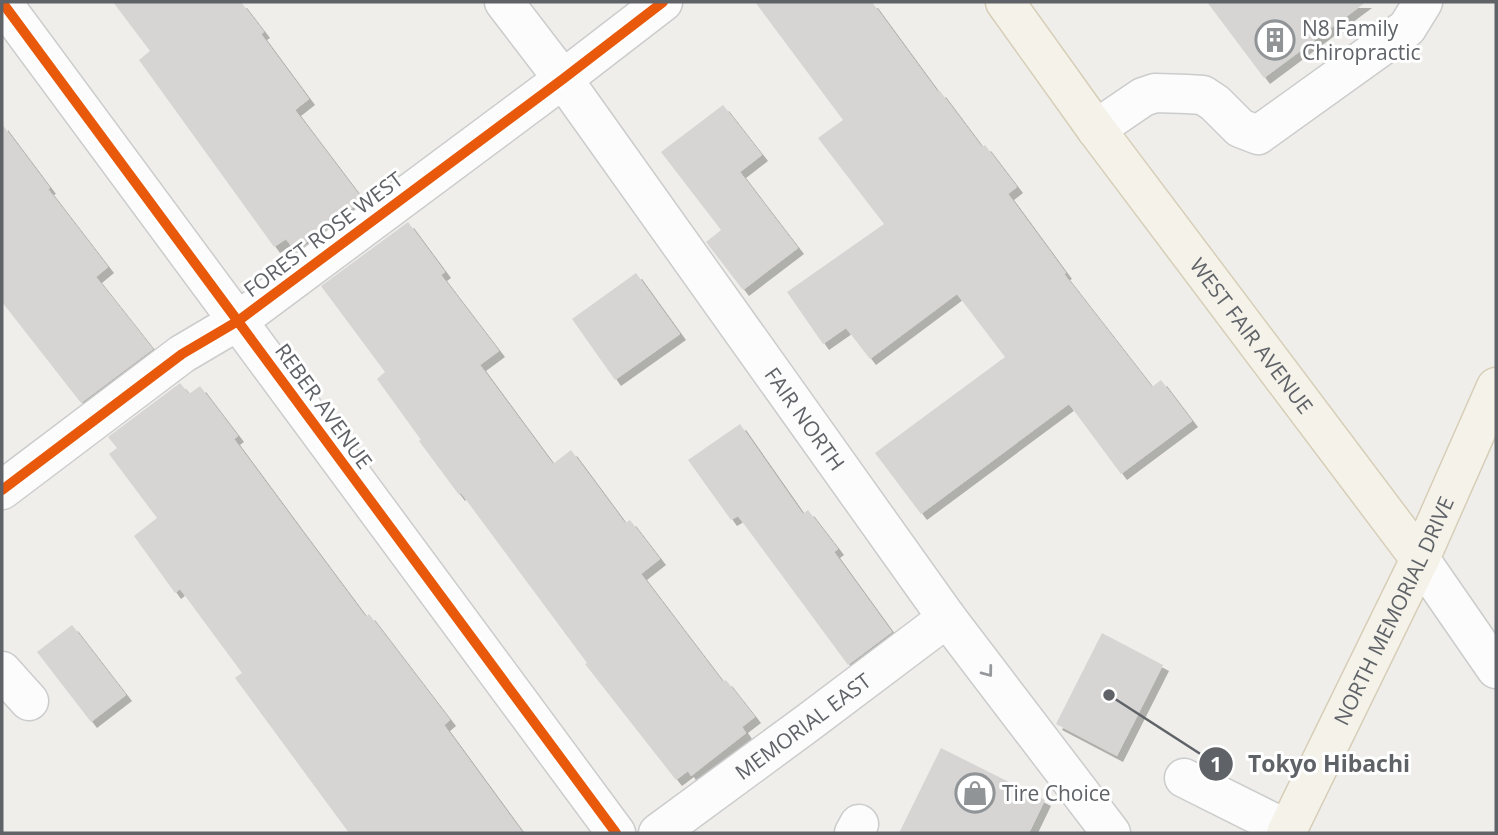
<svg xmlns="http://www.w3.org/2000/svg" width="1498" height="835" font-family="'Open Sans',sans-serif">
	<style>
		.building { fill: #d6d5d3; filter: url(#shadow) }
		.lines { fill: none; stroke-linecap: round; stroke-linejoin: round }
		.minor-casing { stroke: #cbcccc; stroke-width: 41 }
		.major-casing { stroke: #d7ceb8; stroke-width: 41 }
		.minor { stroke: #fdfcfc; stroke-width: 38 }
		.major { stroke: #f4f2e9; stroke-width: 38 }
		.cycleway-casing { stroke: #fff; stroke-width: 15 }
		.cycleway { stroke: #e8590c; stroke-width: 10 }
		.oneway { stroke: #96999c }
		.labels { text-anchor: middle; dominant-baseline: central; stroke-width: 6; stroke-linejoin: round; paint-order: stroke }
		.poi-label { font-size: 21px; fill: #5f6368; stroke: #fff; text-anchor: start }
		.street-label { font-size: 21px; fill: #5f6368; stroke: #fff }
		.leader { fill: none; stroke: #5f6368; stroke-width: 2.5 }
		.callout-dot { fill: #5f6368; stroke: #fff; stroke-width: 2.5 }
		.mark-label { font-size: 21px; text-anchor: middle; font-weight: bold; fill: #fff }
		.callout-label { font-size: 23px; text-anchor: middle; font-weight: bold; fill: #5f6368; stroke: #fff; stroke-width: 6; stroke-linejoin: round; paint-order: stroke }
	</style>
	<defs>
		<filter id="shadow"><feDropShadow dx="6" dy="6" stdDeviation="0" flood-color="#0004"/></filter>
	</defs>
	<rect width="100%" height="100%" fill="#efeeea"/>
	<g class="building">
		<path d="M113 2H241L264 32 261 34 309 99 295 110 363 200 295 251 286 239 274 247 139 60 150 51Z"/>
		<path d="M755 2H872L938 92 940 91 982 147 985 145 1017 187 1008 194 1066 273 1064 274 1152 387 1161 380 1192 421 1121 474 1069 404 921 514 875 453 1005 357 957 294 870 359 846 328 823 344 787 292 884 224 818 138 843 120Z"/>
		<path d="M1207 2H1366L1264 78Z"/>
		<path d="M723 105 762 155 740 172 798 248 743 290 706 242 721 230 661 152Z"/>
		<path d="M2 124 50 188 48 189 108 267 96 277 153 349 81 403 2 302Z"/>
		<path d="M408 222 445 272 441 275 499 351 480 365 553 464 571 450 625 523 630 520 660 559 641 574 723 682 726 680 755 717 742 727 746 733 691 776 688 771 676 780 585 664 587 663 461 493 459 495 419 441 421 440 377 379 385 372 321 286Z"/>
		<path d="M636 273 680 334 615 380 572 319Z"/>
		<path d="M180 383 189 394 200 386 238 436 234 439 299 527 366 617 369 614 450 720 444 725 523 833H349L235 678 242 673 180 589 175 593 134 536 157 518 109 454 117 448 108 437Z"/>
		<path d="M740 424 803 514 808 510 838 549 834 552 892 632 848 665 738 516 731 520 688 460Z"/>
		<path d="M72 625 126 695 91 722 37 652Z"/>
		<path d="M1102 633 1163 665 1117 756 1056 724Z"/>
		<path d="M941 748 1045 800 1029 833H899Z"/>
	</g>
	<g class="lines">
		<g class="minor-casing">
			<g id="minor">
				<path d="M2 2 616 833"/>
				<path id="s1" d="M504 2 563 79 947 618 1111 833"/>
				<path d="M1096 129 1143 97 1155 93 1187 94 1203 95 1215 103 1240 128 1258 135 1407 28 1423 2"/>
				<path d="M2 490 182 354 238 321 563 79 663 2"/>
				<path d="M1420 559 1496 669"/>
				<path d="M2 671 29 701"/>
				<path d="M1184 778 1288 830"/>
				<path id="s2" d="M658 833 809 722 947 618"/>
				<path d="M854 833 859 824"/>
			</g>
		</g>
		<g class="major-casing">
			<g id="major">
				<path id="s3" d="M1005 2 1096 129 1420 559"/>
				<path id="s4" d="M1286 833 1420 559 1496 387"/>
			</g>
		</g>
		<use href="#minor" class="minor"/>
		<use href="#major" class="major"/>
		<g class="cycleway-casing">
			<g id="cycleway">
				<path d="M2 2 616 833"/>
				<path d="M2 490 182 354 238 321 563 79 663 2"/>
			</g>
		</g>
		<use href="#cycleway" class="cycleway"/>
	</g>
	<defs><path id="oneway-chevron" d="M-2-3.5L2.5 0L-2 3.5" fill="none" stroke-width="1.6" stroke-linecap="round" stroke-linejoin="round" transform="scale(1.75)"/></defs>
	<use class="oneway" href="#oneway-chevron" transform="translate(988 672) rotate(53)"/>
	<defs>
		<g id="building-ring" transform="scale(2.0125)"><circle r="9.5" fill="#fff" stroke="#919496" stroke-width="1.5"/><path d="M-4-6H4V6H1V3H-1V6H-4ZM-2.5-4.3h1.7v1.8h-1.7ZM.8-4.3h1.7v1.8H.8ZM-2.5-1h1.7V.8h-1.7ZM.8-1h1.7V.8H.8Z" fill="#919496"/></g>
		<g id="shop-ring" transform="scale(2.0125)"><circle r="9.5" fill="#fff" stroke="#919496" stroke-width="1.5"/><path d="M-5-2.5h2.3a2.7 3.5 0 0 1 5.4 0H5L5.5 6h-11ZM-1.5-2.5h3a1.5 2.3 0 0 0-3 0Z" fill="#919496"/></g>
	</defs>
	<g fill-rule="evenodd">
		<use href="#building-ring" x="1275" y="40"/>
		<use href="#shop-ring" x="975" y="793"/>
	</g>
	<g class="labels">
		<g class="poi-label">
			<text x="1302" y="28">N8 Family<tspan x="1302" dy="24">Chiropractic</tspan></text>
			<text x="1002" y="793">Tire Choice</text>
		</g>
		<g class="street-label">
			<text transform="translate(323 234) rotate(-37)">FOREST ROSE WEST</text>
			<text stroke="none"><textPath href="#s3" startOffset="415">WEST FAIR AVENUE</textPath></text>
			<text transform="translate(324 406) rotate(54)">REBER AVENUE</text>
			<text stroke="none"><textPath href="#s1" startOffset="514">FAIR NORTH</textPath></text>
			<text stroke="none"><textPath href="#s4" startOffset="247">NORTH MEMORIAL DRIVE</textPath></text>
			<text stroke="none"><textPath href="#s2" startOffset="180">MEMORIAL EAST</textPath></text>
		</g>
	</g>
	<path class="leader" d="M1109 695L1216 764"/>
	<g class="callout-dot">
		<circle cx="1109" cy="695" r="7"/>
		<circle cx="1216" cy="764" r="18"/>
	</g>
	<g class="mark-label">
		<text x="1216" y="772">1</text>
	</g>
	<g class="callout-label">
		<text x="1329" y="772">Tokyo Hibachi</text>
	</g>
	<rect width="1498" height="835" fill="none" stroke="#5f6368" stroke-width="7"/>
</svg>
